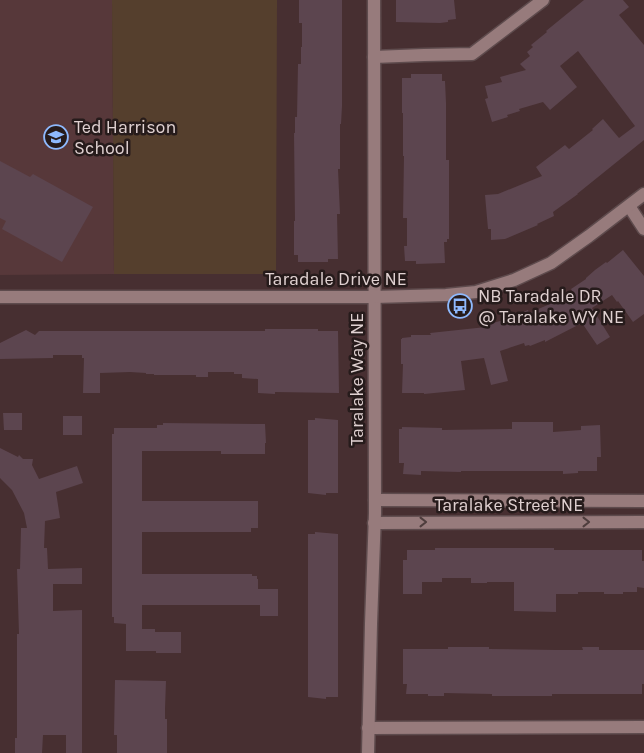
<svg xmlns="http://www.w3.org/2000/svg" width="644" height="753" font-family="Karla,sans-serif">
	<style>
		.built { fill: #57383a }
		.green { fill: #553f2d }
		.building { fill: #5c454f }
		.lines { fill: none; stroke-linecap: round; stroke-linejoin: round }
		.minor-casing { stroke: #5e4b4d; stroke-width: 15 }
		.tertiary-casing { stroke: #5e4b4d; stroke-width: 15 }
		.minor { stroke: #977b7c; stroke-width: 12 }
		.tertiary { stroke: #977b7c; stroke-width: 12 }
		.oneway { stroke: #4e3d3d }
		.labels { text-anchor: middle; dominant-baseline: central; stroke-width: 5; stroke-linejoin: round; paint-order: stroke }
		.poi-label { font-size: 18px; fill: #e0d1d1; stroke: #261b1b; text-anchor: start }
		.street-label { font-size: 18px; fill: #e0d1d1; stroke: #261b1b }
	</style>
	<rect width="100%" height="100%" fill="#472f31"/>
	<path class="built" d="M0 0H112L114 274 0 275Z"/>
	<path class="green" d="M112 0H277L276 274H114Z"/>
	<g class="building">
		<path d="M299 0H342V106L341 124H340V169H338L340 214H337L338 259H328V262H298V255H294V221H295L294 133H295V117H297L298 64H301V47H302V23H299Z"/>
		<path d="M396 0H454L456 19 448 20V22L440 23 396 22Z"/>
		<path d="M584 0H623L629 7 619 15 644 45V140L577 194H578L553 212 554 216 537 224 538 225 505 239 491 240V229H488L485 195 498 194 542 176 536 167 565 145 569 149 593 130 592 129 603 119 619 138 635 126 578 51 560 66 577 87 550 110 543 102 519 109 520 111 507 115 508 117 492 122 485 99 488 98 485 86 502 82 500 77 526 70 520 64 530 56 527 52 533 47 531 45 547 32 546 31Z"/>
		<path d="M411 74H442V81H445L446 103V160H449V239H447V242H444L445 263 416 264V261H405L404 246H407V218H403L404 156H403V113H402V78H411Z"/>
		<path d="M0 161 30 177 33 174 93 207 62 262 2 229 6 221 0 218Z"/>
		<path d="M623 250 644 276V314L633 322 618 301 617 302 612 295 592 308 610 337 597 345 582 323 545 342V340L530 346 529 345 525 346 524 343 500 351 508 381 491 385 484 358 461 361 465 390 424 394V393H402L403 364H401V339H402V338L411 337V335H431L430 333 486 327 485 325 504 320 528 310 529 313 557 301 556 300 572 291 571 289 586 279V278L595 270 606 262 607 263Z"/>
		<path d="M265 329H318V331H338L339 393 275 392V394L258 393V379L242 378V374H234V372H208V377H196V375H154V374H146V373L130 372 100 373V393H83L84 358H82V355H53V358L0 359V343L26 330 35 335 39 331H265Z"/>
		<path d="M3 413H22V430H4Z"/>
		<rect x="63" y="416" width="19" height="19"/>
		<path d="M315 418 338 420V493H326V495L308 493V420H315Z"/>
		<path d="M512 422H553V432L581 430V426L600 425 601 457H597V471H578V473L563 474V471H461V472L421 471V475L403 474 404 463H399V429H402V427L442 428V430L512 429Z"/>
		<path d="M163 423 265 424 266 443H265V454H221V451H142V501H258V528H251V532H142V574H252V576H257V579H258V589H278V616H260V605H142V629H155V632H181V653H156V651H126V624L114 623V617H112V434H114V428H157V425H163Z"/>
		<path d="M0 448 18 457 19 455 23 459H33L32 465 39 479 77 466 83 483 56 492 60 518 45 521 44 548H47L48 569 82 568V584H53V611L82 610V753H66V735H43L42 753H15V738H17V634H19L17 569H20L21 528H27L24 513 12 490 0 478Z"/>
		<path d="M315 532 338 534V697H326V699L308 697V534H315Z"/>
		<path d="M435 548H554V550H642V561H644V588L637 587V592H623V594H604V592H578V594H556V612L514 611V582H487V583H471V578H442V582H422V594H403V560H407V550H435Z"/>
		<path d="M448 647H489V649L556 650H583L582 647H599V650H644V684H642V694H552V696H492V694L444 693V696H428V694H406L407 684H403V649H448Z"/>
		<path d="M115 680 166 681 165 709V719H167V753H117V735H114Z"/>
	</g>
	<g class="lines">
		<g class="minor-casing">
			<g id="minor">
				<path d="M374 57 424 55 472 54 543 0"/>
				<path d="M629 206 644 229"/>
				<path d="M375 500 644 501"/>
				<path d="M374 523 644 522"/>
				<path d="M368 728 644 727"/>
				<path d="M368 753 371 624 375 513 374 0"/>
			</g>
		</g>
		<g class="tertiary-casing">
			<path id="tertiary" d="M0 297H374L446 295 476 292 514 280 551 263 589 236 644 194"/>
		</g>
		<use href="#minor" class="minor"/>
		<use href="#tertiary" class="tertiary"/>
	</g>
	<defs><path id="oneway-chevron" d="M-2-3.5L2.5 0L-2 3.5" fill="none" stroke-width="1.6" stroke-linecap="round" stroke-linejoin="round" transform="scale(1.25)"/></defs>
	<g class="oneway">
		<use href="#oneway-chevron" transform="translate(423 522)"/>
		<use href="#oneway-chevron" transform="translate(586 522)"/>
	</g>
	<defs>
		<g id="school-ring" transform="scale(1.25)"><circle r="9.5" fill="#261b1b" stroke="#8eb9fd" stroke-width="1.5"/><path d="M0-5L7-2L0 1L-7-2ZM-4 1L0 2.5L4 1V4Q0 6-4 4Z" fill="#8eb9fd"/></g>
		<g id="bus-ring" transform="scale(1.25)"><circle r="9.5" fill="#261b1b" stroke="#8eb9fd" stroke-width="1.5"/><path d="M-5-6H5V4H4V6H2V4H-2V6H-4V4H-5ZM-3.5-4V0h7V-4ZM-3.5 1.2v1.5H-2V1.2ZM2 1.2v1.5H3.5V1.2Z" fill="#8eb9fd"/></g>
	</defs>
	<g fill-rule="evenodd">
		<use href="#school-ring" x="56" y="137"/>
		<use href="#bus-ring" x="460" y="306"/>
	</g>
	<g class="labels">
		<g class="poi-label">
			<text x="74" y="127">Ted Harrison<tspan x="74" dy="21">School</tspan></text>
			<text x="478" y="296">NB Taradale DR<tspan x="478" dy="21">@ Taralake WY NE</tspan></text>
		</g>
		<g class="street-label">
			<text x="336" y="279">Taradale Drive NE</text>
			<text transform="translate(357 379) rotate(-90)">Taralake Way NE</text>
			<text x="509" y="505">Taralake Street NE</text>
		</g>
	</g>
</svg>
